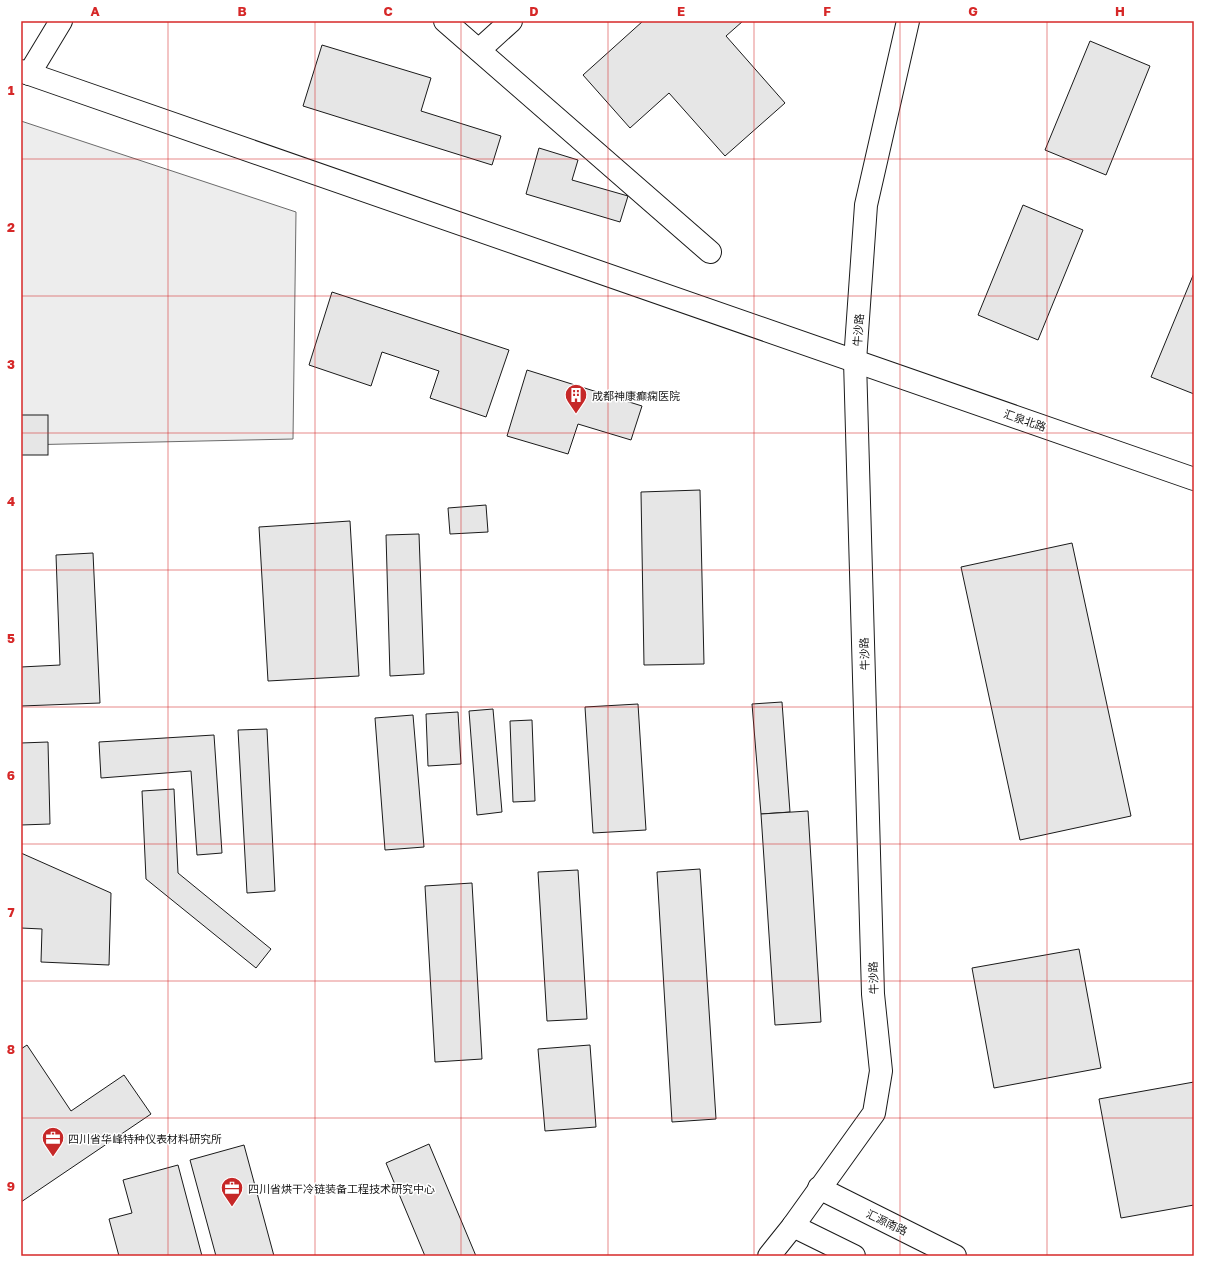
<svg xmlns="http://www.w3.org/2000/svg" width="1215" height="1277" font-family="'Golos Text','Noto Sans SC',sans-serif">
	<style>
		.built { fill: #ededed; stroke: #6a6a6a }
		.building { fill: #e6e6e6; stroke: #1a1a1a }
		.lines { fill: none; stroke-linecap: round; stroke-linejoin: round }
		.street-casing { stroke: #1a1a1a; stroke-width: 24 }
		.secondary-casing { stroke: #1a1a1a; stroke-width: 24 }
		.street { stroke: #fff; stroke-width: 22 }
		.secondary { stroke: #fff; stroke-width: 22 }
		.grid { fill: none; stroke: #d62828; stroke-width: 1; stroke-opacity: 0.55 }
		.labels { text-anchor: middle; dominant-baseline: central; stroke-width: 3; stroke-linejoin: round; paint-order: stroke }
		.street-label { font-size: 11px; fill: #1a1a1a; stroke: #fff }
		.poi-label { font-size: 11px; fill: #1a1a1a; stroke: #fff; text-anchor: start }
		.neatline { fill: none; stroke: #d62828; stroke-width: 1.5 }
		.grid-label { font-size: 13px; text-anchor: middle; font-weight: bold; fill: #d62828 }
	</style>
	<rect width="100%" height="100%" fill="#fff"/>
	<path class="built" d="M21 121 296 212 293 439 21 445Z"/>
	<g class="building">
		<path d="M643 21H743L726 36 785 103 725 156 669 93 630 128 583 75Z"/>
		<path d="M1090 41 1150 66 1106 175 1045 150Z"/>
		<path d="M322 45 431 78 421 111 501 136 492 165 303 106Z"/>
		<path d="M539 148 578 160 572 180 628 196 620 222 526 194Z"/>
		<path d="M1023 205 1083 230 1038 340 978 315Z"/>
		<path d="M1194 273V394L1151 377Z"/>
		<path d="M332 292 509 350 486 417 430 398 439 371 382 352 371 386 309 365Z"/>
		<path d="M527 370 642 406 631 440 578 424 568 454 507 436Z"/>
		<rect x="21" y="415" width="27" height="40"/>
		<path d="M700 490 704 664 644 665 641 492Z"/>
		<path d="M486 505 488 532 450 534 448 508Z"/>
		<path d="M350 521 359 676 268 681 259 527Z"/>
		<path d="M419 534 424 674 390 676 386 535Z"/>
		<path d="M1072 543 1131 816 1020 840 961 567Z"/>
		<path d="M93 553 100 703 21 706V667L60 665 56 555Z"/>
		<path d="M782 702 790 812 761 814 752 704Z"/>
		<path d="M638 704 646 830 593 833 585 707Z"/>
		<path d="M493 709 502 812 477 815 469 711Z"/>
		<path d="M458 712 461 764 428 766 426 714Z"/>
		<path d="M413 715 424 847 385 850 375 718Z"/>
		<path d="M532 720 535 801 513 802 510 721Z"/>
		<path d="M267 729 275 891 247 893 238 730Z"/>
		<path d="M214 735 222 853 197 855 191 771 101 778 99 742Z"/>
		<path d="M48 742 50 824 21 825V743Z"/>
		<path d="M174 789 178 873 271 949 256 968 146 879 142 791Z"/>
		<path d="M808 811 821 1022 775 1025 761 814Z"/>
		<path d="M21 853 111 893 109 965 41 962 42 929 21 928Z"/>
		<path d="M700 869 716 1119 672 1122 657 872Z"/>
		<path d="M578 870 587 1019 547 1021 538 872Z"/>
		<path d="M472 883 482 1059 435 1062 425 886Z"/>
		<path d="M1079 949 1101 1068 994 1088 972 968Z"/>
		<path d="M27 1045 71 1111 124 1075 151 1114 21 1202V1049Z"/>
		<path d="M590 1045 596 1127 545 1131 538 1049Z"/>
		<path d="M1194 1082V1205L1121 1218 1099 1099Z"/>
		<path d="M429 1144 476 1256H425L386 1163Z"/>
		<path d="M244 1145 274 1256H216L190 1160Z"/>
		<path d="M178 1165 202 1256H119L109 1219 132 1213 123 1180Z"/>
	</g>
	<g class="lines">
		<g class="street-casing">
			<g id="street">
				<path d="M445 21 710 252"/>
				<path d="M479 50 511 21"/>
				<path d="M21 71 1194 479"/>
				<path d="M29 74 61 21"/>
				<path d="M769 1256 793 1226 874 1113 881 1071 873 994 855 361 866 205 908 21"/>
			</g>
		</g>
		<g class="secondary-casing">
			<g id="secondary">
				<path d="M819 1188 955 1256"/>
				<path d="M793 1226 854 1256"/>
			</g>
		</g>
		<use href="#street" class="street"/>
		<use href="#secondary" class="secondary"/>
	</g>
	<path class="grid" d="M168 21V1256M315 21V1256M461 21V1256M608 21V1256M754 21V1256M900 21V1256M1047 21V1256M21 159H1194M21 296H1194M21 433H1194M21 570H1194M21 707H1194M21 844H1194M21 981H1194M21 1118H1194"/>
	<defs>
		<g id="building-pin" transform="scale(1.15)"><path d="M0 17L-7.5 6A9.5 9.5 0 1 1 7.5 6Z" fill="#c62828" stroke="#fff"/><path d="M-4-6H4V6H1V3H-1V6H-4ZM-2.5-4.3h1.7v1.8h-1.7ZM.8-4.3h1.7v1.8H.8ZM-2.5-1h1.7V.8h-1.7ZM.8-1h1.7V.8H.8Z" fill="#fff"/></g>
		<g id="office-pin" transform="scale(1.15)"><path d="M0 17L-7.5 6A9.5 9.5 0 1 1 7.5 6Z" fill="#c62828" stroke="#fff"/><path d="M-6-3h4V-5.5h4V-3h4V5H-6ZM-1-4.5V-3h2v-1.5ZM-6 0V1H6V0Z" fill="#fff"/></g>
	</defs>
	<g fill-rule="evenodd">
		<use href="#building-pin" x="576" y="395"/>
		<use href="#office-pin" x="53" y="1138"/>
		<use href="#office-pin" x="232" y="1188"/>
	</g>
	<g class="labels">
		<g class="street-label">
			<text transform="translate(858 330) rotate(-86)">牛沙路</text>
			<text transform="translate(1025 420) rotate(19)">汇泉北路</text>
			<text transform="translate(864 654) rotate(-92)">牛沙路</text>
			<text transform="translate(873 978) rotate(-92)">牛沙路</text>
			<text transform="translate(887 1222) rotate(26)">汇源南路</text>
		</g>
		<g class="poi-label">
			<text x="592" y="395">成都神康癫痫医院</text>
			<text x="68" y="1138">四川省华峰特种仪表材料研究所</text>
			<text x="248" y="1188">四川省烘干冷链装备工程技术研究中心</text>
		</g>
	</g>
	<rect width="1215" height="1277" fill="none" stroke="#ffffff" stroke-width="44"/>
	<rect x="22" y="22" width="1171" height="1233" class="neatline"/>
	<g class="grid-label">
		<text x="95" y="16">A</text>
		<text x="242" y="16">B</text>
		<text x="388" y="16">C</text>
		<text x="534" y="16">D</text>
		<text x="681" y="16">E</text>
		<text x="827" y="16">F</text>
		<text x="973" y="16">G</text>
		<text x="1120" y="16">H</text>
		<text x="11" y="95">1</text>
		<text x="11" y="232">2</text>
		<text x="11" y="369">3</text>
		<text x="11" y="506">4</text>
		<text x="11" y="643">5</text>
		<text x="11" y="780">6</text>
		<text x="11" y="917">7</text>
		<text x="11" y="1054">8</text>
		<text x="11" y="1191">9</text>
	</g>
</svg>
